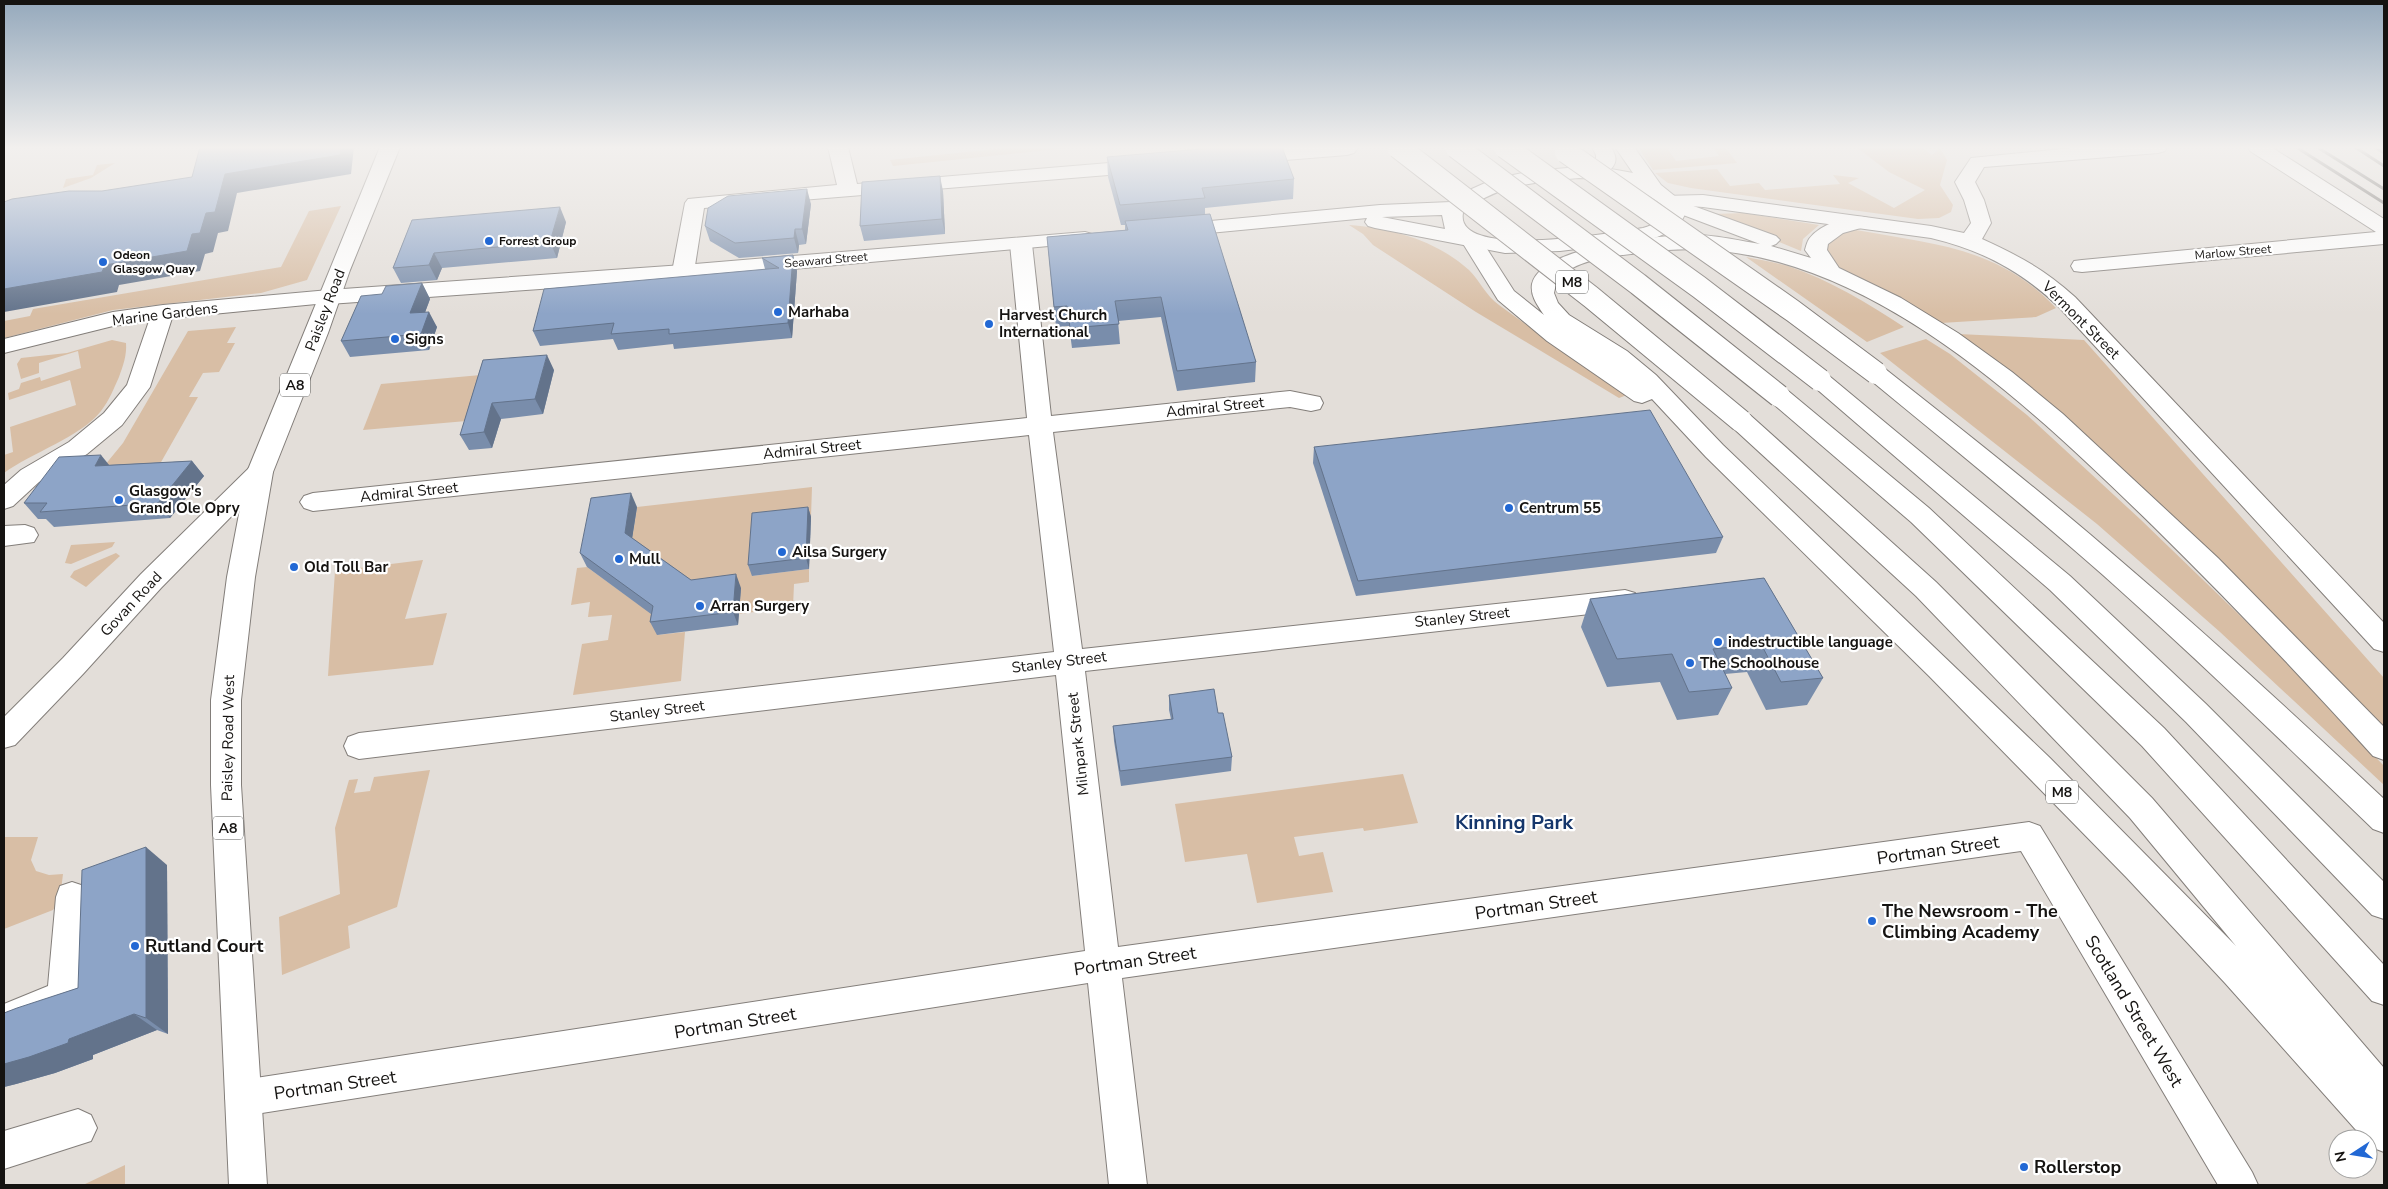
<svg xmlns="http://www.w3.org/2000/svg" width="2388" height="1189" font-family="'Nunito Sans',sans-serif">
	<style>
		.green { fill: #d8bea5 }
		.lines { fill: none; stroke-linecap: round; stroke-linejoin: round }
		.street-casing { stroke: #837e7a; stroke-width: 2 }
		.secondary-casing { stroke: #837e7a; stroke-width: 2 }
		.primary-casing { stroke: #837e7a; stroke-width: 2 }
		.highway-casing { stroke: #837e7a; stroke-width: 2 }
		.street { fill: #fff; fill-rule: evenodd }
		.secondary { fill: #fff; fill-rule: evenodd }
		.primary { fill: #fff; fill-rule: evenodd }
		.highway { fill: #fff; fill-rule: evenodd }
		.rail { stroke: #66625f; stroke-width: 3 }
		.highway-bridge-casing { stroke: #837e7a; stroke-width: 24; stroke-linecap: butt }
		.highway-bridge { stroke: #fff; stroke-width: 22 }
		.wall { fill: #798dab }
		.shaded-wall { fill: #63738b }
		.building { fill: #8da4c7; stroke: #63738b }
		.poi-dot { fill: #2268d4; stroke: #fff; stroke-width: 2 }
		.labels { text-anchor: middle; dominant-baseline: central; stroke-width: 4.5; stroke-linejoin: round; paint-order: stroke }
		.far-poi-label { font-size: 12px; font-weight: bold; fill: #151311; stroke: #fff; text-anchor: start }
		.far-street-label { font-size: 12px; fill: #151311; stroke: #fff }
		.shield { fill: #fff; stroke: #5b5a58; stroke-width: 1 }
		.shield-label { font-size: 14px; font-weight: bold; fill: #151311 }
		.street-label { font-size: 15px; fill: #151311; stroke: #fff }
		.poi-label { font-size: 15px; font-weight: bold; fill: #151311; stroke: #fff; text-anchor: start }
		.near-street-label { font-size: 18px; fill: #151311; stroke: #fff }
		.near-poi-label { font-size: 18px; font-weight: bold; fill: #151311; stroke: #fff; text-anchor: start }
		.district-label { font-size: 20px; font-weight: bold; fill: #15366b; stroke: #fff }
	</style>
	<rect width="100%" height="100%" fill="#e3ded9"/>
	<g class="green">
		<path d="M1014 147H1079L893 166 890 160Z"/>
		<path d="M1638 147H1666L1676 161 1719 156 1713 147H1725L1737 163 1653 170Z"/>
		<path d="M1856 147H1922L1932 155 1940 148 1947 160 1940 185 1953 205 1951 212 1939 218 1918 219 1691 188 1668 183 1655 173 1717 169 1730 186 1759 183 1765 190 1840 184 1833 175 1859 178 1848 183 1894 208 1925 190 1889 172Z"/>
		<path d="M115 163 91 178 63 188 66 179 93 175 97 165Z"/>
		<path d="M341 206 307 280 261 293 113 310 4 338V321L30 316 33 309 281 267 309 211Z"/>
		<path d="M1744 213 1819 225 1803 239 1801 251 1712 214Z"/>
		<path d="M1349 225C1392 228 1437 241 1469 270 1480 281 1486 296 1499 305 1541 336 1585 364 1627 395L1619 398 1476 312 1373 245 1363 234Z"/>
		<path d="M1856 230C1933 244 1999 247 2056 308L2036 317 1941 323 1836 266 1823 248 1837 233Z"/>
		<path d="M1746 257C1760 260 1774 262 1788 266 1830 280 1867 303 1904 327L1867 342Z"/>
		<path d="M236 327 227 343H235L219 372 203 373 189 397H198L152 478 100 471 123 443 188 331Z"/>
		<path d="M1958 334 2084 340 2384 678V726L2185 527 2067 422Z"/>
		<path d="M1926 339 1950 354 2027 415 2140 519 2259 634 2384 766V785L2220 632 2097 524 1880 353Z"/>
		<path d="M112 340 126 343C127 355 123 366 119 377 114 388 109 401 101 411 81 437 31 453 4 473V455L13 452 10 427 76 405 70 380 9 400 8 393 19 389 21 383 40 377 41 381 81 368 78 351 39 363V373L21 379 17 364 21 358 67 353Z"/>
		<path d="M492 374 478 420 363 430 381 384Z"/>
		<path d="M812 487 811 517 756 524 752 576 809 569V582L794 584 793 607 739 614 657 635 685 632 681 681 573 695 582 644 608 640 612 615 588 617 590 602 571 605 577 568 587 567 638 604 631 546 637 507Z"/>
		<path d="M115 542 112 547 71 564 65 563 71 545Z"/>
		<path d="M116 553 120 556 86 587 70 577 74 571Z"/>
		<path d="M423 560 405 619 447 613 433 665 328 676 335 571Z"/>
		<path d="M430 770 397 907 348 926 350 948 282 975 279 917 340 894 335 828 349 780 358 779 354 793 370 791 374 777Z"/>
		<path d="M1403 774 1418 823 1364 831 1363 828 1294 837 1299 856 1323 852 1333 892 1257 903 1247 854 1185 862 1175 804Z"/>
		<path d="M4 837H38L31 860 36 871 49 875 63 874 60 898 53 910 4 929Z"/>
		<path d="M125 1165V1185H83Z"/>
	</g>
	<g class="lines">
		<g class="street-casing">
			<g id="street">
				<path d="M828 147H848L857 184 1145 160 1152 162 1155 166 1152 170 1145 172 704 208 694 272 691 277 683 279 675 277 672 272 685 203 688 199 837 185Z"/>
				<path d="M1293 147H1356L1357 149 1354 153 1347 155 1247 163 1240 161 1237 157 1240 153 1247 151Z"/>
				<path d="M2082 147H2167L2165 151 2158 153 1984 167 1975 182 1984 200 1991 223 1982 239C2019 256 2044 269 2075 297L2384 623V652L2374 649 2059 307C2021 271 1982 250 1931 238L1703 207 1663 204 1660 200 1663 196 1703 195 1931 226 1964 233 1971 223 1964 200 1955 182 1971 158Z"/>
				<path d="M2248 147H2271L2384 219V244L2082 272 2074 271 2071 266 2074 261 2082 260 2376 232 2250 151Z"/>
				<path d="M1021 238 1029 239 1032 244 1051 416 1290 391 1320 397 1323 403 1320 409 1311 411 1290 407 1053 432 1082 649 1625 590 1635 593 1639 600 1635 607 1625 610 1085 671 1118 947 2029 822 2040 826 2252 1172 2258 1185H2218L2021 851 1122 978 1147 1185H1109L1088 983 243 1116 230 1111 225 1098 230 1085 243 1080 1085 951 1056 675 359 759 348 755 344 746 348 737 359 733 1054 652 1029 435 313 511 304 508 300 502 304 496 313 493 1027 418 1010 244 1013 239Z"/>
				<path d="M329 290 337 292 340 297 337 302 172 318 150 387 122 425 87 454 39 482 13 506 4 509V485L21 470 69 442 104 413 127 385 149 321 113 326 4 353V339L113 312 163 305Z"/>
				<path d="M25 525 34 528 38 535 34 542 4 546V526Z"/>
				<path d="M72 882 84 886 88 897 81 996 76 1008 4 1038V1004L48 986 56 897 60 886Z"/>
				<path d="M78 1109 91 1115 97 1128 91 1141 4 1169V1131Z"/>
			</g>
		</g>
		<g class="secondary-casing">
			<g id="secondary">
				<path d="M1592 147H1611C1616 156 1618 161 1611 169L1633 173 1615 147H1634L1661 185 1687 206C1684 229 1663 236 1643 241L1560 251 1505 253 1375 228 1368 226 1365 222 1367 218 1178 236 1171 234 1168 230 1171 226 1178 224 1380 205 1451 202 1465 192 1494 179 1532 171 1591 166 1596 161V155ZM1579 178C1613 179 1640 186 1666 208 1664 220 1654 225 1643 228 1617 232 1454 261 1463 213 1495 184 1538 182 1579 178ZM1442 215 1445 229 1382 217Z"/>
				<path d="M1085 232 1092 234 1096 238 1092 242 683 279 329 304 321 302 318 297 321 292 329 290 683 265Z"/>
				<path d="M260 463 269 466 273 472 269 478 161 588 83 674 15 745 4 748V717L63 658 141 574 251 466Z"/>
			</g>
		</g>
		<g class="primary-casing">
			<path id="primary" d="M380 147H400L350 270 328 333 273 472 255 577 241 700V785L267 1185H229L211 785V700L227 577 247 472Z"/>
		</g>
		<g class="highway-casing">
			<g id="highway">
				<path d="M1677 200 1776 236 1780 240 1776 244 1771 246 1811 258 1805 250C1806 246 1807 242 1809 239 1820 224 1852 213 1868 218L1871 222 1868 226 1843 233 1828 244 1827 250 1839 268 1901 298 1958 333 2012 372 2063 414 2218 558 2384 727V760L2373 756C2302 677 2228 600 2152 525 2022 399 1844 225 1647 252 1618 256 1579 257 1557 279L1554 293 1558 303 1569 315 1627 351 1656 375 1723 445 2050 758 2236 946 2130 818 1916 596 1732 427 1729 421 1732 415 1741 413 1750 415 1936 582 2152 798 2384 1068V1152L2371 1147 2368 1139H2364L2225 983 2127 878 1929 676 1706 457 1652 399 1642 403 1634 401 1547 341 1498 300 1462 242 1466 238 1473 236 1480 238 1514 291 1544 315C1538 306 1530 296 1532 284 1541 245 1666 234 1700 235 1720 236 1741 241 1760 244L1670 210 1667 206 1670 202Z"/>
				<path d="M1876 365 1884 368C1964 431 2044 494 2121 561 2211 638 2298 718 2384 799V833L2373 829C2284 743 2195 657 2103 575 2026 507 1947 443 1868 378L1864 373 1868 368Z"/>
				<path d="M1820 372 1828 375 2070 576 2206 704 2384 882V919L2372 915 2186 722 2050 590 1812 385 1808 380 1812 375Z"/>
				<path d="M1779 388 1787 390 1929 508 2164 728 2384 965V1005L2372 1001 2142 746 1911 522 1771 402 1767 396 1771 390Z"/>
			</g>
		</g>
		<use href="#street" class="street"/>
		<use href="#secondary" class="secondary"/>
		<use href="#primary" class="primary"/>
		<use href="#highway" class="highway"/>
		<g class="rail">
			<path d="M2296 147 2384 203"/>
			<path d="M2317 147 2384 189"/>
			<path d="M2355 147 2384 166"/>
			<path d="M2375 147 2384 153"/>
		</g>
		<g class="highway-bridge-casing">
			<g id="highway-bridge">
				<path d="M1398 147 1591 297 1741 421"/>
				<path d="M1456 147 1638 284 1779 396"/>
				<path d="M1505 147 1699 287 1820 380"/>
				<path d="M1566 152 1793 311 1876 373"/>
			</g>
		</g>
		<use href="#highway-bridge" class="highway-bridge"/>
	</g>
	<g class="wall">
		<path d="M1107 157 1294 179 1293 199 1205 208V214L1256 362 1255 382 1177 391 1161 317 1118 321 1120 344 1072 348 1069 326 1056 327 1047 237 1125 230V225H1121L1108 177Z"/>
		<path d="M943 191 945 234 864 241 860 226Z"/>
		<path d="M811 204 806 244 799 245 798 253 739 258 710 241 705 226Z"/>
		<path d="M412 220 566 222 557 258 442 268 437 280 401 283 393 268Z"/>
		<path d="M793 255 797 271 792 338 674 349 673 344 618 350 613 339 540 346 533 331 765 269 762 258Z"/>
		<path d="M422 283 430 299 425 312 437 327 429 350 350 357 341 341 382 294Z"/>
		<path d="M483 360 554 370 543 414 501 419 492 448 469 450 460 435Z"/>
		<path d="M1314 447 1723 537 1716 553 1356 596 1313 463Z"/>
		<path d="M192 461 204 476 170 518 54 527 46 519H38L24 503 110 465Z"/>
		<path d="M637 507 632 538 691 580 741 588 738 625 657 635 650 622 651 614 587 567 580 553Z"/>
		<path d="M808 507 811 517 809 569 752 576 748 565Z"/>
		<path d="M1764 578 1823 678 1807 705 1766 710 1747 672 1725 674 1732 688 1718 715 1677 720 1660 682 1607 687 1581 627 1590 599Z"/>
		<path d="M1169 695 1218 713 1232 757 1231 771 1121 786 1114 741 1113 726 1171 719 1169 710Z"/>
		<path d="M167 865 168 1034 157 1030 93 1055V1059L55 1073 16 1084 4 1087V1013L78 988Z"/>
	</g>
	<g class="shaded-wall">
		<path d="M341 147H354L351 174 237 193 228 231 218 233 213 252 205 254 200 271 119 285 117 292 4 312V289L105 265 192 234 206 213 225 174Z"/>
		<path d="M940 176 943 191 945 234 942 219Z"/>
		<path d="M807 189 811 204 806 244 802 229Z"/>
		<path d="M560 207 566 222 557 258 550 242Z"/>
		<path d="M795 229 799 245 798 253 794 238Z"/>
		<path d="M434 253 442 268 437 280 429 265Z"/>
		<path d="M793 255 797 271 792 338 788 323Z"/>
		<path d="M422 283 430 299 419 329 410 313Z"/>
		<path d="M429 312 437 327 429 350 421 334Z"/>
		<path d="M547 355 554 370 543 414 535 399Z"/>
		<path d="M492 403 501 419 492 448 484 432Z"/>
		<path d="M101 455 114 471 95 466Z"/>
		<path d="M192 461 204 476 170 518 158 503Z"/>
		<path d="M631 493 637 507 631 546 625 533Z"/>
		<path d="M808 507 811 517 809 569 806 558Z"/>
		<path d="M736 574 741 588 738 625 733 612Z"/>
		<path d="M146 847 167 865 168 1034 146 1018Z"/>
		<path d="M134 1014 157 1030 93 1055V1059L55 1073 16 1084 4 1087V1064Z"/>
	</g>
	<g class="building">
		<path d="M200 147H341L340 155 225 174 215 212 206 213 200 233 192 234 187 251 105 265 102 272 4 289V202L12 199 69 191H102L192 177Z"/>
		<path d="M1225 147H1282L1294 179 1202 188 1205 198 1120 205 1107 157Z"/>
		<path d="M940 176 942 219 860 226 862 182Z"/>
		<path d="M807 189 802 229H795L794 238 735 243 705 226 708 208 728 196Z"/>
		<path d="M560 207 550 242 434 253 429 265 393 268 412 220Z"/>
		<path d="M1210 214 1256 362 1177 371 1161 297 1115 301 1119 324 1070 328 1067 306 1054 307 1047 237 1128 230 1125 221Z"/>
		<path d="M793 255 788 323 669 334V329L611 334 614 323 533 331 544 289 779 268 762 258Z"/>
		<path d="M422 283 410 313 429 312 421 334 341 341 361 296 382 294 386 286Z"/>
		<path d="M547 355 535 399 492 403 484 432 460 435 483 360Z"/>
		<path d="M1650 410 1723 537 1358 581 1314 447Z"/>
		<path d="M101 455 95 466 192 461 158 503 40 512 47 503H24L59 457Z"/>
		<path d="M631 493 625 533 691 580 736 574 733 612 650 622 653 606 580 553 591 498Z"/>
		<path d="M808 507 806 558 748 565 752 513Z"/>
		<path d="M1764 578 1823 678 1781 682 1761 644 1713 649 1732 688 1689 692 1672 654 1617 659 1590 599Z"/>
		<path d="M1214 689 1218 713H1223L1232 757 1120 771 1113 726 1173 719 1169 695Z"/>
		<path d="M146 847V1018L134 1014 69 1039 68 1043 29 1057 4 1064V1013L17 1008 78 988 82 870Z"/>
	</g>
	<linearGradient id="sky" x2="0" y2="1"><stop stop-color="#95a9bc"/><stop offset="0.47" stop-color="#f2f0ee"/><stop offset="1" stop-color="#f2f0ee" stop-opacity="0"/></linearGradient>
	<rect width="2388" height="314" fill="url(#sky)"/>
	<g class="poi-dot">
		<circle cx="489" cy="241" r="5"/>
		<circle cx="103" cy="262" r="5"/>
		<circle cx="778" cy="312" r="5"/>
		<circle cx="989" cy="324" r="5"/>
		<circle cx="395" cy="339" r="5"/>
		<circle cx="119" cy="500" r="5"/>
		<circle cx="1509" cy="508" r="5"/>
		<circle cx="782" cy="552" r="5"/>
		<circle cx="619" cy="559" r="5"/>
		<circle cx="294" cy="567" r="5"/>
		<circle cx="700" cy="606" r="5"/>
		<circle cx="1718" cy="642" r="5"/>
		<circle cx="1690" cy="663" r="5"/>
		<circle cx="1872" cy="921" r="5"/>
		<circle cx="135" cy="946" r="5"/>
		<circle cx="2024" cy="1167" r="5"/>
	</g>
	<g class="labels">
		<g class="far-poi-label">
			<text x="499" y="241">Forrest Group</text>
			<text x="113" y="255">Odeon<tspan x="113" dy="14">Glasgow Quay</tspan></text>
		</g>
		<g class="far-street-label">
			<text transform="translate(2233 252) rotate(-5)">Marlow Street</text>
			<text transform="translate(826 260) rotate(-5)">Seaward Street</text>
		</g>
		<g class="shield">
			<rect x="1556" y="270.5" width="32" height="23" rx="4"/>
			<rect x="280" y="373.5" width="30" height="23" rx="4"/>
			<rect x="2046" y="780.5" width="32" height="23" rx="4"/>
			<rect x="213" y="816.5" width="30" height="23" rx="4"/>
		</g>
		<g class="shield-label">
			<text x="1572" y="282">M8</text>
			<text x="295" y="385">A8</text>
			<text x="2062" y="792">M8</text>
			<text x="228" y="828">A8</text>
		</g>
		<g class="street-label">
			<text transform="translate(325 310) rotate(-69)">Paisley Road</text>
			<text transform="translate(165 314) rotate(-7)">Marine Gardens</text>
			<text transform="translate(2081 320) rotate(45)">Vermont Street</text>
			<text transform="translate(1215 407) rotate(-6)">Admiral Street</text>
			<text transform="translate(812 449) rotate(-6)">Admiral Street</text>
			<text transform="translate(409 492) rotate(-6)">Admiral Street</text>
			<text transform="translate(131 604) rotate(-47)">Govan Road</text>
			<text transform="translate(1462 617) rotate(-6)">Stanley Street</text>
			<text transform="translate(1059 662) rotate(-7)">Stanley Street</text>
			<text transform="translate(657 711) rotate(-7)">Stanley Street</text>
			<text transform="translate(228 738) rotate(-89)">Paisley Road West</text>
			<text transform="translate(1078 744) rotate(-96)">Milnpark Street</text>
		</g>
		<g class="poi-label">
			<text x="788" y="312">Marhaba</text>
			<text x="999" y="315">Harvest Church<tspan x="999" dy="17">International</tspan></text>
			<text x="405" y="339">Signs</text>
			<text x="129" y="491">Glasgow's<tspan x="129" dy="17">Grand Ole Opry</tspan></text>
			<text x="1519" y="508">Centrum 55</text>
			<text x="792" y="552">Ailsa Surgery</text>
			<text x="629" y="559">Mull</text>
			<text x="304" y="567">Old Toll Bar</text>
			<text x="710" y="606">Arran Surgery</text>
			<text x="1728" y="642">indestructible language</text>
			<text x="1700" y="663">The Schoolhouse</text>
		</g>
		<g class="near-street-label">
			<text transform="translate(1938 850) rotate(-8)">Portman Street</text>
			<text transform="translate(1536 905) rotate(-8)">Portman Street</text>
			<text transform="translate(1135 961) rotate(-8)">Portman Street</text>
			<text transform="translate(2134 1011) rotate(59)">Scotland Street West</text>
			<text transform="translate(735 1023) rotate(-9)">Portman Street</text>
			<text transform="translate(335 1085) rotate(-8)">Portman Street</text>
		</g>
		<g class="near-poi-label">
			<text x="1882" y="911">The Newsroom - The<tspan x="1882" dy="21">Climbing Academy</tspan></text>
			<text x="145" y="946">Rutland Court</text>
			<text x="2034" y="1167">Rollerstop</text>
		</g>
		<g class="district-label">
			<text x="1514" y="822">Kinning Park</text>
		</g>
	</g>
	<rect width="2388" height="1189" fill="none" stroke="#151311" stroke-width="10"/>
	<g transform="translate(2353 1154) rotate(258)"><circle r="24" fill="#ffffff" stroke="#a1a1a0"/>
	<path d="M0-4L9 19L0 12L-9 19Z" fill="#2268d4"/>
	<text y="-8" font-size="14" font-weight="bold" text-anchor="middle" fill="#151311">N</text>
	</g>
</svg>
